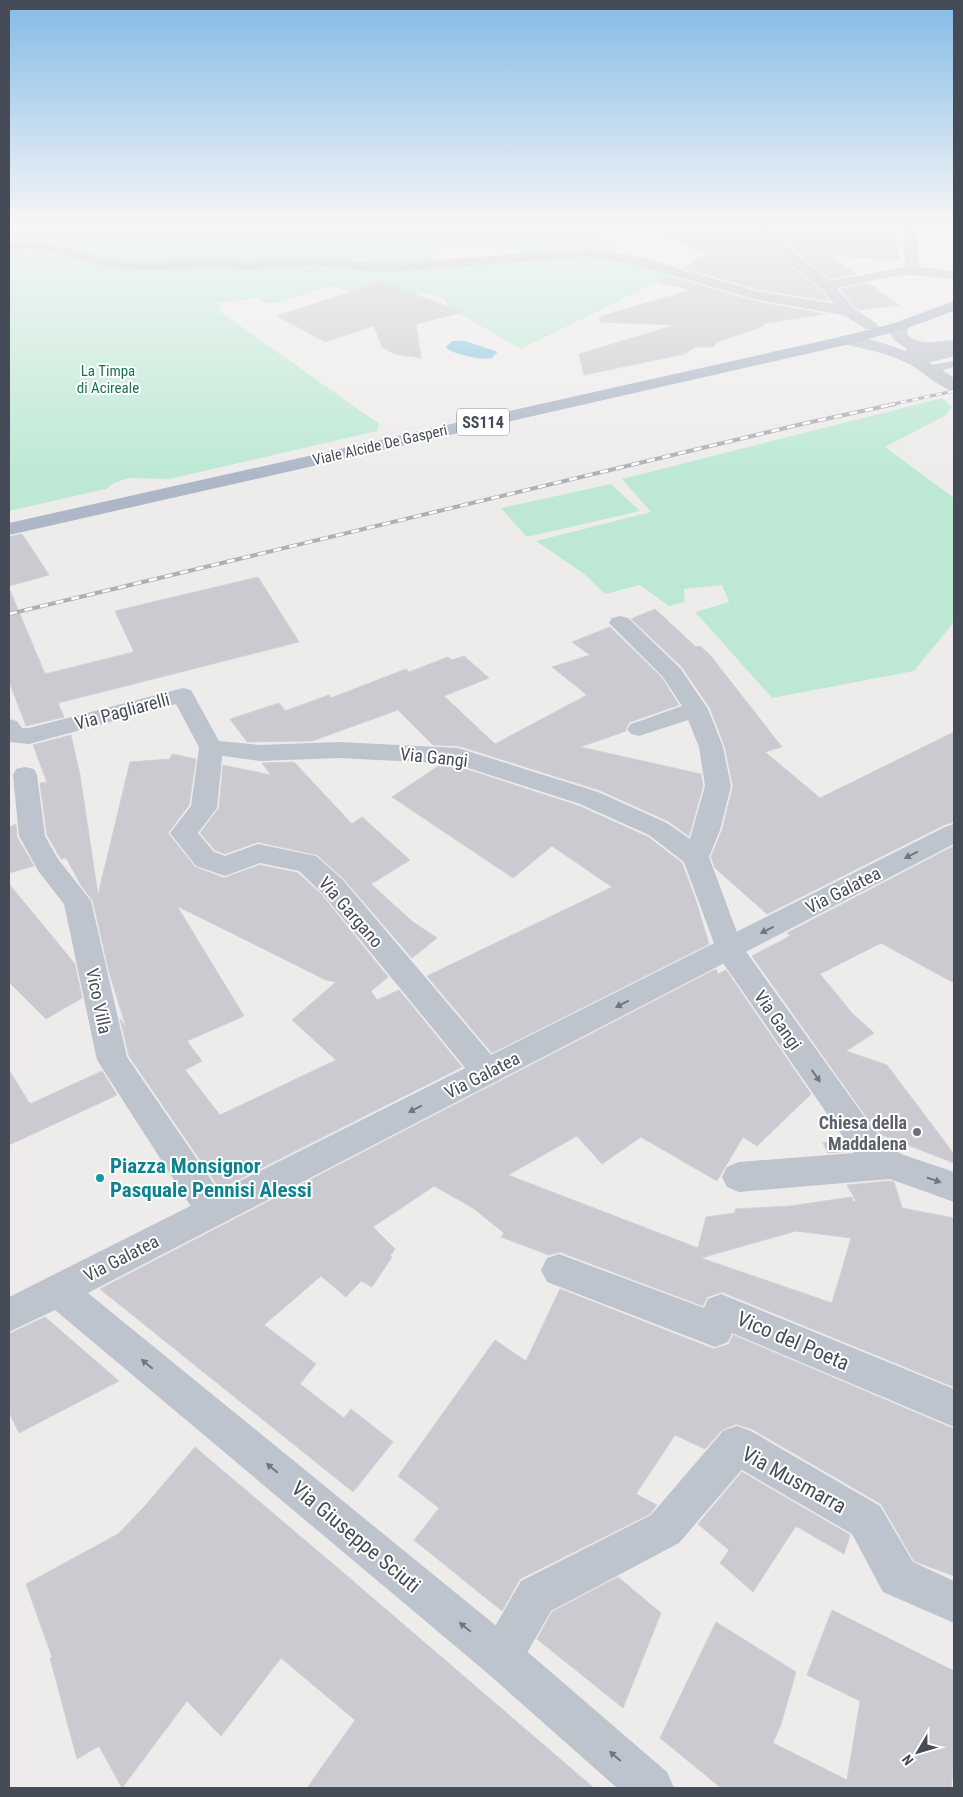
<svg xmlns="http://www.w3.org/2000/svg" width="963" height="1797" font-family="'Roboto Condensed',sans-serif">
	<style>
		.green { fill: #bde9d4 }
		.water { fill: #8dc5e2 }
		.building { fill: #cacad0; stroke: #d0d1d7; fill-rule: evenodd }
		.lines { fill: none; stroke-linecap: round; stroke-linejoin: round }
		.service { fill: #bec4cd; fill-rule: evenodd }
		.pedestrian { fill: #bec4cd; fill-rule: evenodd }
		.minor { fill: #bec4cd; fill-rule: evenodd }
		.tertiary { fill: #bec4cd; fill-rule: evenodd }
		.primary { fill: #adb7c8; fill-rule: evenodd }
		.rail-far1-casing { stroke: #aeb0b5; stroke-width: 3 }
		.rail-casing { stroke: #aeb0b5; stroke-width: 4 }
		.rail-far1 { stroke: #fff; stroke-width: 2; stroke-dasharray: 6; stroke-linecap: butt }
		.rail { stroke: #fff; stroke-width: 2.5; stroke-dasharray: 8; stroke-linecap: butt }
		.oneway { fill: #707680 }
		.worship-dot { fill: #6b7280; stroke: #fff; stroke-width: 2 }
		.culture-dot { fill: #0f9aa8; stroke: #fff; stroke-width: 2 }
		.labels { text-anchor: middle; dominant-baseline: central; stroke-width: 4; stroke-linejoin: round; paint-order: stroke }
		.far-park-label { font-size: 15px; fill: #1e7053; stroke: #fff }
		.far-street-label { font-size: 15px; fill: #464c57; stroke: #fff }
		.shield { fill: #fff; stroke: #7e8289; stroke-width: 1 }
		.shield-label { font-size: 16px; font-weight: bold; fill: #464c57 }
		.street-label { font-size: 18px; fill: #464c57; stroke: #fff }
		.worship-label { font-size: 18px; font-weight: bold; fill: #5b616d; stroke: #fff; text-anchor: end }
		.near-culture-label { font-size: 21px; font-weight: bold; fill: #0d838f; stroke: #fff; text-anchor: start }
		.near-street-label { font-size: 21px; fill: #464c57; stroke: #fff }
	</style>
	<rect width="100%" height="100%" fill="#eeeceb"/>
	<g class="green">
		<path d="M9 225H504L507 226 502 230 510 233 521 227 577 230 618 226 621 230 601 234 619 254 579 250 516 254 507 244 430 251 436 263 367 265 315 259 253 264 223 260 185 264 118 263 130 266 128 267 151 269 229 266 249 268 315 263 369 269H397L589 255 614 257 673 272 657 282 521 349 460 314 444 308 447 306 446 300 433 294 423 293 366 299 348 291 330 286 276 303H266L259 298 216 303 222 307 218 310 379 424 377 431 169 479 128 478 114 483 106 489 9 511Z"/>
		<path d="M942 398 952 407 946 415 885 447 954 498V622L914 671 772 698 695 612 729 602 722 585 684 589 685 602 669 606 640 585 605 594 584 574 536 541 651 512 622 479Z"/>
		<path d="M611 484 640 511 527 537 501 508Z"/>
	</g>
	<path class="water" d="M452 341H465L498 352C497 352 493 357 492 358 484 361 450 354 446 347Z"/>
	<g class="building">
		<path d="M711 225H751L791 266 821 290 829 301 756 289 683 268 706 254 666 235Z"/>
		<path d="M768 225H890L901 261 830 255 856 274 830 279 803 258Z"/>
		<path d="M668 276 754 301 825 314 761 324 764 326 717 342 713 347H695L684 354 584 375 579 354 675 325 600 322 599 317 691 290 657 282Z"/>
		<path d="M381 282 463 312 416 324 421 358 395 354 382 347 374 326 325 342 277 316Z"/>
		<path d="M869 283 899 305 860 310 854 307 840 289Z"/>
		<path d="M22 534 49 575 9 586V537Z"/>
		<path d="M258 577 299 642 58 703 64 717 26 726 9 681V588L45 674 134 652 115 611Z"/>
		<path d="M655 609 696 647 700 646 710 655 782 747 765 752 820 798 954 732V822L944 825 767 914 715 868 711 857 722 830 733 786 725 747 710 708 682 667 631 619Z"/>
		<path d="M610 627 662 678 679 705 630 722 626 728V731L580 747 701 774 703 786 689 836 668 821 599 790 459 746 433 745 398 710 312 741 247 742 230 719 279 703 285 711 329 695 331 698 406 669 409 672 448 657 452 660 464 656 489 678 444 696 495 744 587 695 552 667 590 655 572 642Z"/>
		<path d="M71 735 80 775 98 895 130 762 170 759 172 754 196 759 189 805 168 833 195 867 224 878 260 865 298 873 321 894 388 977 371 991 377 1000 399 990 462 1067 220 1189 129 1056 120 1019 126 1027 109 972 93 901 82 887 66 858 61 859 47 835 40 783 47 782 33 745ZM177 906 326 980 336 982 292 1020 336 1060 220 1115 185 1070 202 1061 187 1041 244 1016Z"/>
		<path d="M294 762 352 824 362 817 410 860 371 884 413 922 437 938 412 958 343 878 317 855 258 842 225 854 215 850 200 833 219 808 223 765 271 775 262 763Z"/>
		<path d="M440 765 456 766 579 806 648 837 682 863 696 901 709 944 492 1053 427 976 612 887 552 846 513 878 392 797Z"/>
		<path d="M16 824 17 837 34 866 9 873V827Z"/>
		<path d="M954 846V983L881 943 820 974 852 1013 874 1033 846 1051 887 1065 954 1154V1163L882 1135 875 1129 752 956 790 936 787 933Z"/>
		<path d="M9 884 75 964 82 998 46 1019 9 982Z"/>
		<path d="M716 969 718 974 726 970 811 1094 757 1146 743 1137 717 1181 641 1137 602 1164 577 1136 508 1175 698 1248 706 1217 735 1213V1209L790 1206 852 1197 853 1202 856 1201 847 1185 890 1181 894 1182 902 1208 954 1218V1387L722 1292 707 1297 703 1306 560 1252 549 1255 501 1237 504 1233 473 1208 434 1186 373 1227 395 1249 390 1256 392 1257 372 1287 361 1281 346 1297 321 1276 264 1325 316 1364 300 1384 344 1418 351 1409 393 1442 353 1492 100 1289ZM796 1231 851 1238 832 1303 701 1258Z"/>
		<path d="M9 1070 30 1104 102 1071 117 1095 9 1145Z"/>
		<path d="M842 1138 851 1151 828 1153 823 1143Z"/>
		<path d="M560 1289 714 1349 729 1344 733 1335 954 1429V1576L914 1561 881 1504 752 1429 736 1424 722 1430 705 1449 675 1435 636 1494 657 1505 650 1514 520 1579 502 1611 414 1540 439 1508 398 1476 495 1340 526 1361Z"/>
		<path d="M45 1317 119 1381 19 1433 9 1412V1334Z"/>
		<path d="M195 1447 346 1575 594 1788H307L355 1720 281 1658 221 1736 187 1701 122 1788 99 1746 77 1759 50 1658 52 1657 26 1584 118 1534 144 1507Z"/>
		<path d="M742 1472 850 1535 844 1554 796 1526 753 1592 720 1563 729 1550 698 1524Z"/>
		<path d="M618 1577 661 1613 623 1708 537 1639 552 1612Z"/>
		<path d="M832 1610 954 1671V1764L951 1788H721L660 1738 716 1622 796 1672 781 1724 773 1743 847 1780 860 1701 807 1675Z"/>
	</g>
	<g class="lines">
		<g class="service">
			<path d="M11 225H24L9 232V226Z"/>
			<path d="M525 225H610C600 233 545 229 530 228Z"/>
			<path d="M954 361V367L931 373 925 369 927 366Z"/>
		</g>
		<g class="pedestrian">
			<path d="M211 740 220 743 223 748 217 808 198 833 214 852 225 856 258 844 316 856 342 879 498 1063 503 1072 498 1081 487 1085 476 1081 322 893 299 871 260 863 225 876 196 866 170 833 191 806 199 748 202 743Z"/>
			<path d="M737 1426 751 1431 756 1445 751 1459 679 1543 551 1611 516 1672 501 1679 486 1672 479 1657 486 1642 521 1581 651 1515 723 1431Z"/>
		</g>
		<g class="minor">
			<path d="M753 225H766L802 259 830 281 905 267 903 225H916L919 267 954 271V279L912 275 895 276 837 288 853 308 876 323 879 326 876 329H866L843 315 754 299 633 264 588 257 398 271H369L317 265 248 270 223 268 130 270 108 267 46 251 26 249 9 252V244L26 241 46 243 108 259 130 262 223 260 248 262 317 257 369 263H398L588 249 640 257 756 291 834 304 822 289 792 265Z"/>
			<path d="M900 321 905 323 908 326 907 334C921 347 936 341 954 340V356C939 360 922 366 906 362L904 353 907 349 893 339 890 331 895 323Z"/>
			<path d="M620 616 628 618 680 668 708 709 723 747 731 786 720 830 709 857 742 946 874 1130 901 1154 954 1172V1202L890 1179 739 1192 727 1187 722 1177 727 1167 739 1162 854 1153 719 957 684 862 649 835 580 804 456 764 339 758 260 761 202 753 176 704 29 744 9 742V719L17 721 22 728H29L183 688 191 690 219 741 260 745 339 742 458 748 598 792 667 823 690 839 705 786 699 747 688 720 639 736 631 734 627 729 631 724 682 706 663 677 609 623 612 618Z"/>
			<path d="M25 767 34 769 37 775 45 836 58 859 91 901 127 1057 225 1200 230 1211 225 1222 213 1226 201 1222 97 1060 64 904 39 872 19 836 13 775 16 769Z"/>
			<path d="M559 1254 704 1308 708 1299 721 1294 954 1389V1427L732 1333 728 1342 715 1347 547 1282 541 1270 547 1258Z"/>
			<path d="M737 1426 751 1431 880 1506 913 1562 954 1581V1623L883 1592 852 1534 723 1459 718 1445 723 1431Z"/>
		</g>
		<g class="tertiary">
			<path d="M846 335C886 341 922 355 954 378V391C939 388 925 373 911 365 888 353 865 349 840 343L838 340 840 337Z"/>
			<path d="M954 824V844L88 1293 516 1642 667 1772 674 1788H617L486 1672 55 1310 9 1332V1297L945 827Z"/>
		</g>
		<path class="primary" d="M954 301V311L905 329 846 345 9 535V523L844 336 895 323Z"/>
		<g class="rail-far1-casing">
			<path id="rail-far1" d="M889 405 954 391"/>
		</g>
		<g class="rail-casing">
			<path id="rail" d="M9 614 802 424 895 404"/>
		</g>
		<use href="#rail-far1" class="rail-far1"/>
		<use href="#rail" class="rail"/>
	</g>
	<defs><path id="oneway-solid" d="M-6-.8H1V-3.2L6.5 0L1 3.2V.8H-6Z" transform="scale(1.25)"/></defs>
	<g class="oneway">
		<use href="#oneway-solid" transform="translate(911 855) rotate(153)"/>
		<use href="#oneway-solid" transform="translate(767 930) rotate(153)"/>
		<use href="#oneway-solid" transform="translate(622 1004) rotate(153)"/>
		<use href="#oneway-solid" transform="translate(816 1076) rotate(55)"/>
		<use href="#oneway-solid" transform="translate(415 1109) rotate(153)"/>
		<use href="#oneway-solid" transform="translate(934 1180) rotate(19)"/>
		<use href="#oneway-solid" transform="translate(147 1364) rotate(-140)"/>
		<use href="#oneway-solid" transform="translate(272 1468) rotate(-140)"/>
		<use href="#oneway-solid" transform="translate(465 1627) rotate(-140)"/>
		<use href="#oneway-solid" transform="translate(615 1756) rotate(-139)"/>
	</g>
	<linearGradient id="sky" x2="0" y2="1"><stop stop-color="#83bbe6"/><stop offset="0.47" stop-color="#f7f6f6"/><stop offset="1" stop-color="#f7f6f6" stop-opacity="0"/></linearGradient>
	<rect width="963" height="476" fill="url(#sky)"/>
	<circle class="worship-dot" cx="917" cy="1132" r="5"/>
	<circle class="culture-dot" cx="100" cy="1178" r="5"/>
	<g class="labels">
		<g class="far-park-label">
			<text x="108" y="371">La Timpa<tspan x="108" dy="17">di Acireale</tspan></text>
		</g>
		<g class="far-street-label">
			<text transform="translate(380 445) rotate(-13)">Viale Alcide De Gasperi</text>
		</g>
		<rect class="shield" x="457" y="408.5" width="52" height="27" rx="4"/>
		<g class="shield-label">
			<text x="483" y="422">SS114</text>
		</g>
		<g class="street-label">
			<text transform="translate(122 711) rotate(-15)">Via Pagliarelli</text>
			<text transform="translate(434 757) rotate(6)">Via Gangi</text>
			<text transform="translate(843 890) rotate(-27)">Via Galatea</text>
			<text transform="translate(351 912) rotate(49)">Via Gargano</text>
			<text transform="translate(99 1001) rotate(78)">Vico Villa</text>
			<text transform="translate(778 1020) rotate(55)">Via Gangi</text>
			<text transform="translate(482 1075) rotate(-27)">Via Galatea</text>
			<text transform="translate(121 1258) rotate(-27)">Via Galatea</text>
		</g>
		<g class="worship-label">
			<text x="907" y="1122">Chiesa della<tspan x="907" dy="21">Maddalena</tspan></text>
		</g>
		<g class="near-culture-label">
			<text x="110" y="1166">Piazza Monsignor<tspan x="110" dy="24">Pasquale Pennisi Alessi</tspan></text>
		</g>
		<g class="near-street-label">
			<text transform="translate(793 1341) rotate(23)">Vico del Poeta</text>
			<text transform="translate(794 1480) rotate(29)">Via Musmarra</text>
			<text transform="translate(356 1537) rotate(40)">Via Giuseppe Sciuti</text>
		</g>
	</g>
	<rect width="963" height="1797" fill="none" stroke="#464c57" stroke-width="20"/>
	<g transform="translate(918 1752) rotate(232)" stroke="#ffffff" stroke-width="4" paint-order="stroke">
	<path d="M0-4L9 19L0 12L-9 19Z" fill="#464c57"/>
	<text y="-8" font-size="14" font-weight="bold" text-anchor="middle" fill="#464c57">N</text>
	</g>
</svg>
